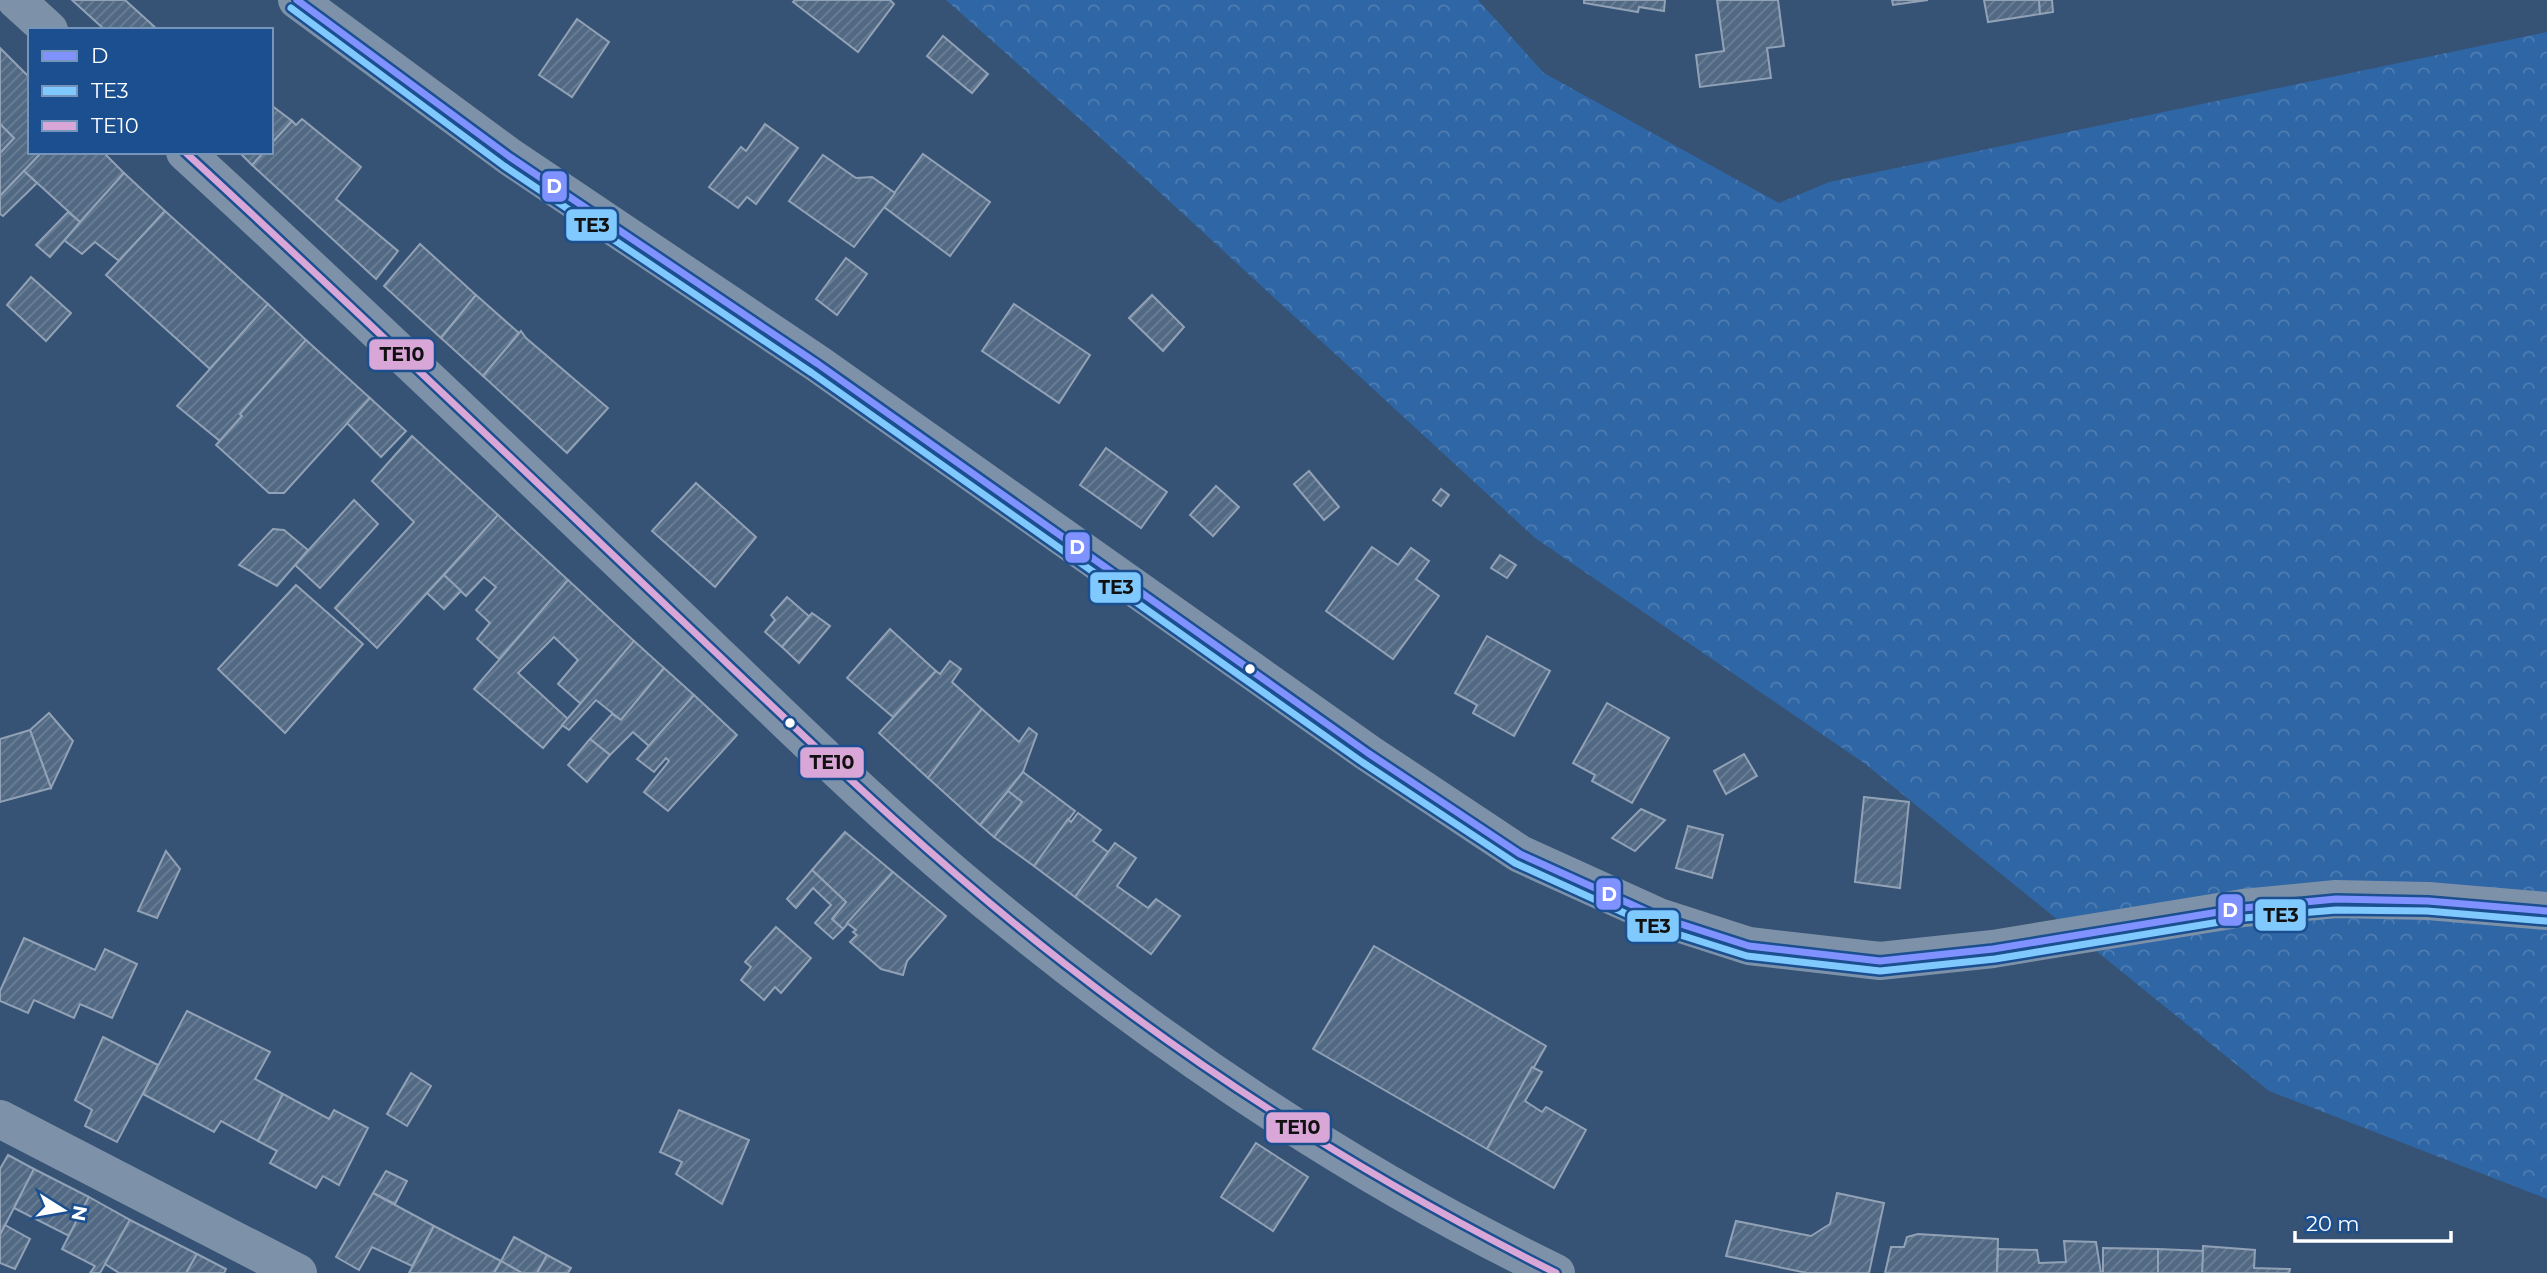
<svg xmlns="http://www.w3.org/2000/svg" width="2547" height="1273" font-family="Montserrat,sans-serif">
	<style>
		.forest { fill: url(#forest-crowns) }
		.building { fill: url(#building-hatch); stroke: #92a2b6; stroke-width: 2 }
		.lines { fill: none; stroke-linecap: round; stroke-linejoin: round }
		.minor { stroke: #7d92a8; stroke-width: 38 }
		.tertiary { stroke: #7d92a8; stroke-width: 38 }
		.bus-1-casing { stroke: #1b4f8f; stroke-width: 12 }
		.bus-2-casing { stroke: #1b4f8f; stroke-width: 12 }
		.bus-3-casing { stroke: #1b4f8f; stroke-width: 12 }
		.bus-1 { stroke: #8092ff; stroke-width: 7 }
		.bus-2 { stroke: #80c9ff; stroke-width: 7 }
		.bus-3 { stroke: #d9a6d8; stroke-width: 7 }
		.bus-dot { fill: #fff; stroke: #1b4f8f; stroke-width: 2.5 }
		.line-badge { stroke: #1b4f8f; stroke-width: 2.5 }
		.badge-label { font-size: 19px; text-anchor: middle; font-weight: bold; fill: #fff }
		.pale-badge-label { font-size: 19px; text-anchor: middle; font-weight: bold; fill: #111 }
	</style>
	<defs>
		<pattern id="forest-crowns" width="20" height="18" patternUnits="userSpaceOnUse" patternTransform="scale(1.75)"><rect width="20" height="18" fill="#2f66a5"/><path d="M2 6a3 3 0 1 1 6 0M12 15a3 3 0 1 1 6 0" fill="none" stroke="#4e7db2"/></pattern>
		<pattern id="building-hatch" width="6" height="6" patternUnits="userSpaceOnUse" patternTransform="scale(1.75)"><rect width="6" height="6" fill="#526984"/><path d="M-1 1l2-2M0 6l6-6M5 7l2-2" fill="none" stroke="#6c8096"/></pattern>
	</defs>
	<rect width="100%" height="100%" fill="#365274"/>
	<path class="forest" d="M946 0H1478L1544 73 1779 203 1829 182 2547 32V1199L2269 1091 1864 763 1535 538 1092 130Z"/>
	<g class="building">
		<path d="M72 0H125L158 30H105Z"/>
		<path d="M795 0H890L894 4 858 52 793 2Z"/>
		<path d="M1584 0H1665L1664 11 1639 7 1638 12 1584 3Z"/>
		<path d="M1717 0H1778L1784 46 1767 48 1771 78 1700 87 1696 55 1724 51Z"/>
		<path d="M1892 0H1928L1893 5Z"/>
		<path d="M1984 0H2039L2040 14 1988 22Z"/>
		<path d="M2039 0H2052L2053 12 2040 14Z"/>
		<path d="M577 19 609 42 572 97 539 75Z"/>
		<path d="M943 36 988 74 972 93 927 56Z"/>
		<path d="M0 48 30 78V152H42L0 196V153L14 138 0 124Z"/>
		<path d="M271 105 292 121 271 144Z"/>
		<path d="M302 119 361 167 336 199 398 251 376 279 252 165 264 152H271V144L292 121 296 125Z"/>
		<path d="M0 124 14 138 0 153Z"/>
		<path d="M765 124 798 148 756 204 747 197 738 208 709 187 741 147 746 151Z"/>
		<path d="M42 152H103L124 173 80 222 24 171Z"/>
		<path d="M239 152H264L252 165Z"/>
		<path d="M923 154 990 202 950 256 884 207Z"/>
		<path d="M823 155 856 178 872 177 895 193 854 247 789 201Z"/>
		<path d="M24 171 37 183 3 216 0 214V196Z"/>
		<path d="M124 173 165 211 119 261 95 242 82 254 64 240Z"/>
		<path d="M165 211 268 304 210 369 106 275Z"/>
		<path d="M68 212 80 222 50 257 36 245Z"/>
		<path d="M420 244 476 295 441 338 384 286Z"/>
		<path d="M846 258 867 274 837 315 816 299Z"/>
		<path d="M31 277 71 313 46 341 7 305Z"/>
		<path d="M476 295 519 333 483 376 441 338Z"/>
		<path d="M1152 295 1184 327 1163 351 1129 318Z"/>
		<path d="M268 304 306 340 240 414 242 416 220 441 177 406Z"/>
		<path d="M1014 304 1090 355 1059 403 982 351Z"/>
		<path d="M521 331 526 338 608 408 567 453 483 376Z"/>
		<path d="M306 340 370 398 284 493H269L216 445 242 416 240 414Z"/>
		<path d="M370 398 406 431 381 457 347 423Z"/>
		<path d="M412 436 498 515 377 648 335 608 414 522 372 481Z"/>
		<path d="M1106 448 1167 492 1141 528 1080 485Z"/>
		<path d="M1309 471 1339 507 1324 520 1294 484Z"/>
		<path d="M696 483 756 537 715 587 652 531Z"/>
		<path d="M1216 486 1239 507 1213 536 1190 515Z"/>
		<path d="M1441 489 1449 495 1441 506 1433 500Z"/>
		<path d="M354 500 378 524 320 588 295 565Z"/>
		<path d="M498 515 568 580 499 659 477 639 490 623 476 610 496 587 484 577 466 596 444 575Z"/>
		<path d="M273 529 284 530 308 550 277 586 239 565Z"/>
		<path d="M1372 547 1398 565 1411 548 1429 561 1416 579 1439 596 1393 659 1326 611Z"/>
		<path d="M1500 555 1516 565 1507 578 1491 568Z"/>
		<path d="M444 575 461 591 444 609 427 593Z"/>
		<path d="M568 580 634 641 581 704 558 684 578 660 554 637 518 673 568 719 543 748 474 689Z"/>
		<path d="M296 585 363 644 285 733 218 669Z"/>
		<path d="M787 597 810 617 782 647 765 632 775 620 771 615Z"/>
		<path d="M812 613 830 626 799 663 782 647Z"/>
		<path d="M890 629 936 671 893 717 847 678Z"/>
		<path d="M1487 636 1550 671 1514 736 1473 713 1477 705 1455 693Z"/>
		<path d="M634 641 664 668 621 720 596 700 569 730 562 725Z"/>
		<path d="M950 661 961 669 952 682 982 709 928 778 879 733 936 671 940 674Z"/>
		<path d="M664 668 694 695 649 746 633 732 610 755 590 739 612 714 621 720Z"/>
		<path d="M694 695 737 735 668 811 644 792 669 761 666 758 654 772 637 759Z"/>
		<path d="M1607 703 1669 738 1632 803 1592 781 1595 775 1573 763Z"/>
		<path d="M982 709 1019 742 1029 728 1037 734 1023 772 980 825 928 778Z"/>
		<path d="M49 713 73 741 51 788 30 730Z"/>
		<path d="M30 730 51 788 0 802V739Z"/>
		<path d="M590 739 610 755 587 782 568 765Z"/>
		<path d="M1744 754 1757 776 1726 794 1714 771Z"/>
		<path d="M1023 772 1075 811 1034 866 994 837 1022 802 1008 791Z"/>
		<path d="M1008 791 1022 802 994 837 980 825Z"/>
		<path d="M1864 797 1909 802 1900 888 1855 882Z"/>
		<path d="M1641 809 1665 820 1635 851 1612 838Z"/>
		<path d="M1078 813 1101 830 1093 841 1108 852 1075 897 1034 866 1068 819 1071 822Z"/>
		<path d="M1688 826 1723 835 1712 878 1676 868Z"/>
		<path d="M845 832 893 872 843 929 832 919 846 902 812 870Z"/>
		<path d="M1115 843 1136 858 1117 886 1148 908 1156 899 1180 916 1151 954 1075 897Z"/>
		<path d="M166 851 180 869 157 918 138 911Z"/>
		<path d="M812 870 846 902 832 919 843 929 833 939 815 923 831 905 813 888 796 908 787 899Z"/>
		<path d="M893 872 946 916 907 961 903 975 881 969 850 942 857 935 853 932 856 930 847 923Z"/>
		<path d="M776 927 811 958 781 993 775 987 764 1000 741 980 751 967 745 962Z"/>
		<path d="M24 938 95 970 105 949 137 964 112 1018 80 1004 74 1018 34 1000 28 1013 0 1001V991Z"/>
		<path d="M1374 946 1546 1046 1487 1149 1313 1049Z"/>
		<path d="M187 1011 270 1052 255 1079 283 1094 258 1141 221 1121 214 1132 143 1094Z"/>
		<path d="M103 1037 158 1065 117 1142 85 1126 92 1110 75 1100Z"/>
		<path d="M1532 1067 1542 1072 1525 1101 1542 1112 1546 1107 1586 1130 1554 1188 1487 1149Z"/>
		<path d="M411 1073 431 1086 407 1126 387 1114Z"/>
		<path d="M283 1094 329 1119 334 1110 368 1128 339 1185 323 1176 316 1188 270 1163 277 1151 258 1141Z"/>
		<path d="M679 1110 749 1140 722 1204 676 1174 682 1162 660 1152Z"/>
		<path d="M1256 1143 1308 1177 1273 1231 1221 1197Z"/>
		<path d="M8 1155 34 1169 0 1235V1169Z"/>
		<path d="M34 1169 89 1197 69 1236 14 1208Z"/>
		<path d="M386 1171 407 1181 395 1204 373 1193Z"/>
		<path d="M373 1193 434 1226 412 1266 372 1247 359 1270 336 1257Z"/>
		<path d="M1837 1193 1884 1203 1869 1273H1807L1726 1256 1736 1221 1811 1236 1830 1224Z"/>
		<path d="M89 1197 130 1220 100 1273H90L95 1266 62 1249Z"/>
		<path d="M130 1220 197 1254 186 1273H119L105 1264Z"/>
		<path d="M5 1225 30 1239 15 1269 0 1263V1235Z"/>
		<path d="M434 1226 501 1261 494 1273H409Z"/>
		<path d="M1918 1234 1998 1239 1997 1273H1885L1891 1247H1904L1907 1237Z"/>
		<path d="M514 1237 547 1255 537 1273H522L501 1261Z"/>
		<path d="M2064 1241 2096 1242 2101 1273H1997L1998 1249 2037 1250 2039 1263 2066 1262Z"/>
		<path d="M2203 1246 2255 1250 2254 1268 2290 1269 2289 1273H2202Z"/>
		<path d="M2103 1248 2158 1249V1273H2103Z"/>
		<path d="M2158 1249 2203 1251 2202 1273H2158Z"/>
		<path d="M197 1254 226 1269 224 1273H186Z"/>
		<path d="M547 1255 571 1268 568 1273H537Z"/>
		<path d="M501 1261 522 1273H494Z"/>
	</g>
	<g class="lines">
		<path class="minor" d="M0 1119 298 1273"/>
		<g class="tertiary">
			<path d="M16 0 49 30"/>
			<path d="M297 0 510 157 818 364 1368 753 1520 854 1659 917 1749 946 1880 961 1993 949 2243 908 2336 899 2428 901 2547 911"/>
			<path d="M185 152C337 291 485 433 634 575 755 689 872 809 1002 914 1171 1052 1359 1178 1556 1273"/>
		</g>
		<g class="bus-1-casing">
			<path id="bus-1" d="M297 0 510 157 818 364 1368 753 1520 854 1659 917 1749 946 1880 961 1993 949 2243 908 2336 899 2428 901 2547 911"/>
		</g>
		<g class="bus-2-casing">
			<path id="bus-2" d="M291 8 504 166 812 373 1362 762 1515 863 1655 927 1747 956 1880 971 1995 959 2244 918 2336 910 2427 911 2546 921"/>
		</g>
		<g class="bus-3-casing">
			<path id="bus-3" d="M185 152C350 304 511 458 673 612 801 733 926 856 1065 964 1218 1084 1383 1186 1556 1273"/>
		</g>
		<use href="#bus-1" class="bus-1"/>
		<use href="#bus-2" class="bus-2"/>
		<use href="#bus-3" class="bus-3"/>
	</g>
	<g class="bus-dot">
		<circle cx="1250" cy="669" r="6"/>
		<circle cx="790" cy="723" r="6"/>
	</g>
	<g class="line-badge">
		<rect x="541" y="170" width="27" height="33" rx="7" fill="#8092ff"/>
		<rect x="565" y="208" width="53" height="34" rx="7" fill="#80c9ff"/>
		<rect x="368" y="338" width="67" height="33" rx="7" fill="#d9a6d8"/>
		<rect x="1064" y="531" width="27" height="33" rx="7" fill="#8092ff"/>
		<rect x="1089" y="571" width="53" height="33" rx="7" fill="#80c9ff"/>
		<rect x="799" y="746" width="66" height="33" rx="7" fill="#d9a6d8"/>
		<rect x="1595" y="877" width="27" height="34" rx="7" fill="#8092ff"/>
		<rect x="2217" y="893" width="27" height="34" rx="7" fill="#8092ff"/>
		<rect x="2254" y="898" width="53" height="34" rx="7" fill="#80c9ff"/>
		<rect x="1626" y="909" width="54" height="34" rx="7" fill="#80c9ff"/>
		<rect x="1265" y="1111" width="66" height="33" rx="7" fill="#d9a6d8"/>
	</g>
	<g class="badge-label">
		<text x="554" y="193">D</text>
		<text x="1077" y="554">D</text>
		<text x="1609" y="901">D</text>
		<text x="2230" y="917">D</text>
	</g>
	<g class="pale-badge-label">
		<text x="592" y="232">TE3</text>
		<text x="402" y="361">TE10</text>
		<text x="1116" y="594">TE3</text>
		<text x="832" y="769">TE10</text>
		<text x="2281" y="922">TE3</text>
		<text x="1653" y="933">TE3</text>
		<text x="1298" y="1134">TE10</text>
	</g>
	<rect x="28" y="28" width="245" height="126" fill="#1b4f8f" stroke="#7695bc" stroke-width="2"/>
	<rect x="42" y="51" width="35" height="10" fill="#8092ff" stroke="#7695bc" stroke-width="2"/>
	<text x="91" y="63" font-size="21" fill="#ffffff">D</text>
	<rect x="42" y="86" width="35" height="10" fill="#80c9ff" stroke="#7695bc" stroke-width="2"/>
	<text x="91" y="98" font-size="21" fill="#ffffff">TE3</text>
	<rect x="42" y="121" width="35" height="10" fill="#d9a6d8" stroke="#7695bc" stroke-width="2"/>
	<text x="91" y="133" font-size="21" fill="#ffffff">TE10</text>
	<g transform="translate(63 1210) rotate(101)" stroke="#1b4f8f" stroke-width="5" paint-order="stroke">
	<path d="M0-5L12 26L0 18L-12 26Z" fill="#ffffff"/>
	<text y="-10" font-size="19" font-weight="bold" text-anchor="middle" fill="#ffffff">N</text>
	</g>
	<path d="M2295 1231v10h156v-10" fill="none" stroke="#ffffff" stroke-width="3.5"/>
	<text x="2306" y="1231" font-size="21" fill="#ffffff" stroke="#1b4f8f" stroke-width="5" paint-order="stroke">20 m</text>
</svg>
